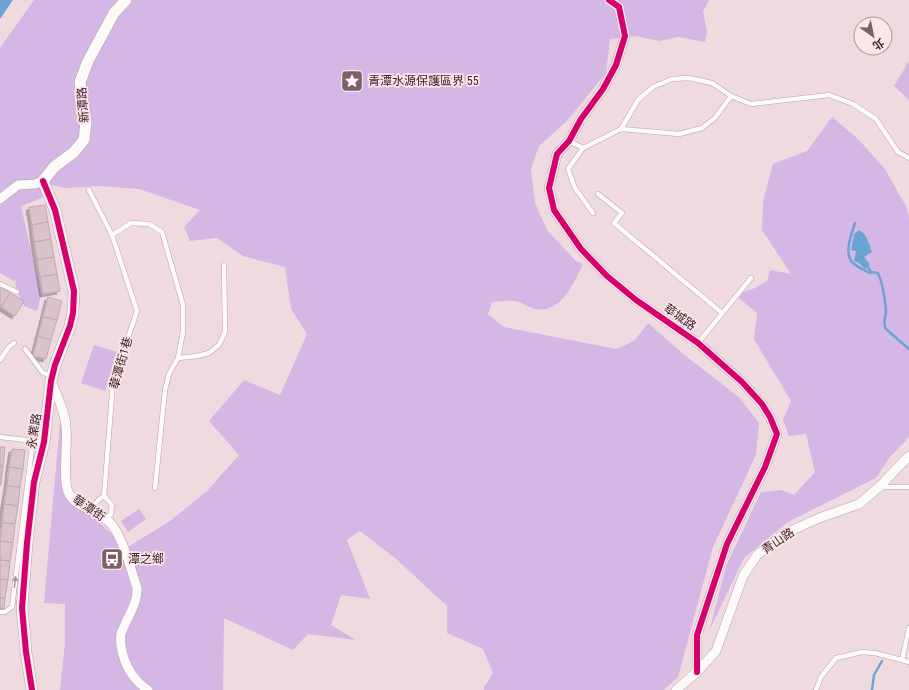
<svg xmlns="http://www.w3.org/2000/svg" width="909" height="690" font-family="'Roboto Condensed','Noto Sans TC',sans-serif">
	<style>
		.green { fill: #d4b7e5 }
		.water { fill: #6ba4d2 }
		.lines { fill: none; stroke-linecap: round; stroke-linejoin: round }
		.stream { stroke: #6ba4d2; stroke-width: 2.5 }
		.building { fill: #dac3cd; stroke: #bfa8b2; filter: url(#shadow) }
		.service-casing { stroke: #b9a1a7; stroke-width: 5.5 }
		.minor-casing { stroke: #b9a1a7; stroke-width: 10 }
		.tertiary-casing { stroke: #b9a1a7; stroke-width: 12 }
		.service { stroke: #fdfafa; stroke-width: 4.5 }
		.minor { stroke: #fdfafa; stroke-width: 9 }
		.tertiary { stroke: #fdfafa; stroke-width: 11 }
		.cycleway-casing { stroke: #f8e6e9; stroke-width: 8 }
		.cycleway { stroke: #d6006c; stroke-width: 6 }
		.oneway { fill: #a7979a }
		.labels { text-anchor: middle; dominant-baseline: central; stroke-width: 3.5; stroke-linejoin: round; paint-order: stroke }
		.poi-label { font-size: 12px; fill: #3d1d25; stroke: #f8e6e9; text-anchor: start }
		.street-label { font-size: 12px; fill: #3d1d25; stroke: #f8e6e9 }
	</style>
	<defs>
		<filter id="shadow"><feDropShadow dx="-3" dy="3" stdDeviation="0" flood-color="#0004"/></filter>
	</defs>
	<rect width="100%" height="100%" fill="#efdbdf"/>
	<g class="green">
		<path d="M34 0H709L703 12 707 31 705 42 678 37 659 41 636 36 610 39 606 73 567 121 539 146 531 169 535 203 547 230 576 261 583 264C575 281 561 314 537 309 529 308 522 302 514 301 507 300 498 302 492 302L488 314 504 327 616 349 634 341 648 323 687 357 739 397 759 423 756 455 713 547 678 677 664 690H484V687L493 673 483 649 447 633V606L395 558 360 531 347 540 370 599 341 595 331 625 356 640 308 634 293 650 224 618 223 690H60L65 643V604L44 603 60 422 71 440 70 490 106 529 128 547 170 521 207 491 239 455 209 421 244 380 280 395 307 334 291 309 285 267 243 256 217 238 190 241 184 227 200 210 139 189 98 186 66 188 29 180 44 188 42 198 21 206 41 295 37 311 24 306 16 289 15 279 14 281 0 273V48Z"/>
		<path d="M909 61V100L894 86Z"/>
		<path d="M832 117 858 139 885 169 907 208 909 218V437L890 457 876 478 788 522 744 558 710 629 726 566 761 492 781 490 794 495 815 472 806 434 789 436 783 420 791 401 754 339 757 313 735 295 755 288 767 281 770 270 791 274 762 230 763 201 773 164 807 151Z"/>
		<path d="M94 345 118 352 105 391 81 383Z"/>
		<path d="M139 509 146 519 128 532 121 521Z"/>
	</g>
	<g class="water">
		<path d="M0 0H13L0 19Z"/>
		<path d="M859 230C867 234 869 244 872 252L864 257 870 265 865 269 859 263 854 261 856 251 851 250 854 234Z"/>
	</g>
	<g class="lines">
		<g class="stream">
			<path d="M855 223C852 233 843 254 853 263 857 267 864 270 870 273L871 272"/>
			<path d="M868 267 871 272 878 273C883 284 885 299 886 311 886 317 882 323 886 329L909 349"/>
			<path d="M872 690 874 675 882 661"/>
		</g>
	</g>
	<g class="building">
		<path d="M45 205 48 222 32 225 29 207Z"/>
		<path d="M48 222 51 239 34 242 32 225Z"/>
		<path d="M51 239 54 257 37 260 34 242Z"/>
		<path d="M54 257 57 274 40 277 37 260Z"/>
		<path d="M57 274 60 291 43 294 40 277Z"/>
		<path d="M0 286 10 293 1 307H0Z"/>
		<path d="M10 293 24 301 15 316 1 307Z"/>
		<path d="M48 297 62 301 57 320 43 317Z"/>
		<path d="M43 317 57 320 51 340 38 336Z"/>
		<path d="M38 336 51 340 46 359 33 356Z"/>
		<path d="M0 447H5L3 466H0Z"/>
		<path d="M12 449 25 450 23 469 9 467Z"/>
		<path d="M0 466H3L1 485H0Z"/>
		<path d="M9 467 23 469 20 487 7 486Z"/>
		<path d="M7 486 20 487 18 506 4 504Z"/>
		<path d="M4 504 18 506 15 524 2 523Z"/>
		<path d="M2 523 15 524 13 543 0 541Z"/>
		<path d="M0 541 13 543 10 561 0 560Z"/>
		<path d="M0 560 10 561 8 580 0 579Z"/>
		<path d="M0 579 8 580 5 598H0Z"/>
		<path d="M0 598H5L4 609 0 608Z"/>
	</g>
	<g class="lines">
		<g class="service-casing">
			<g id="service">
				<path d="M621 129 638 100 653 87 672 79 689 78 712 83 731 96"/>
				<path d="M569 141 583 148 621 129 679 134 702 128 715 118 731 96 751 104 829 95 853 104 876 119 898 152 909 158"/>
				<path d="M583 148 568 169 575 188 593 213"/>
				<path d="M89 190 112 235 137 311 113 382 104 496"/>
				<path d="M598 194 622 213 614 223 722 313"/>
				<path d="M112 235 131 223 149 224 162 232 183 305V332L178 358 169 374 165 390 155 488"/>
				<path d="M0 284 17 292"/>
				<path d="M698 343 751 278"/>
				<path d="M25 349 43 373 52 375"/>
				<path d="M178 358 197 356 209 353 219 345 225 332 224 265"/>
				<path d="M0 360 9 347 14 343"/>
				<path d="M0 437 44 442"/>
				<path d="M880 487H909"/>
				<path d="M104 496 112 505 111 514 107 519"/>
				<path d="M92 512C94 504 97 500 104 496"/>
				<path d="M0 612H5L12 607 33 440"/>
				<path d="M909 628 902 660 909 662"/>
				<path d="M816 690 821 677 836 658 862 652 875 653 902 660"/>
			</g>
		</g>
		<g class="minor-casing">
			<g id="minor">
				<path d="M609 0 619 7 625 36 616 65 603 89 581 119 569 141 557 154 549 188 554 210 581 249 607 276 636 300 698 343 742 382 762 404 770 417 777 434 765 467 727 544 697 635V672"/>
				<path d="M0 199 18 185 35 184 43 181"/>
				<path d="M51 381C57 396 65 411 66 427 68 442 62 483 69 494 77 507 95 511 106 519 121 529 131 570 137 588 138 604 126 619 121 634 120 638 121 642 121 646 124 664 133 680 148 690"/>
				<path d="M676 690 697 672 716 651 743 576 757 555 784 534 819 518 859 504 879 487 909 456"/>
			</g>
		</g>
		<g class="tertiary-casing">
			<path id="tertiary" d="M32 690 26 652 22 608 27 543 34 482 44 442 51 381 55 365 70 326 73 313 74 291 55 210 43 181 54 167 74 152 84 140 86 122 80 82 88 61 114 13 126 0"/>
		</g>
		<use href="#service" class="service"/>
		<use href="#minor" class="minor"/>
		<use href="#tertiary" class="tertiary"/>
		<g class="cycleway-casing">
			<g id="cycleway">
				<path d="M609 0 619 7 625 36 616 65 603 89 581 119 569 141 557 154 549 188 554 210 581 249 607 276 636 300 698 343 742 382 762 404 770 417 777 434 765 467 727 544 697 635V672"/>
				<path d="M32 690 26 652 22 608 27 543 34 482 44 442 51 381 55 365 70 326 73 313 74 291 55 210 43 181"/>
			</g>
		</g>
		<use href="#cycleway" class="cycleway"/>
	</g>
	<defs><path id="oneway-solid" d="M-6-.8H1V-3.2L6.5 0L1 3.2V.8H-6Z"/></defs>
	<use class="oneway" href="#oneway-solid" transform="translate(15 582) rotate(-83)"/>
	<defs>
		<g id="sight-square" transform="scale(1.15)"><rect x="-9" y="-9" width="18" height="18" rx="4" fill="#7b6066" stroke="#f8e6e9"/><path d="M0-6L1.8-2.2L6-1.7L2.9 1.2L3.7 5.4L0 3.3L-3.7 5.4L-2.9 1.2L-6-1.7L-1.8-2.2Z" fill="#fff"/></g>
		<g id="bus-square" transform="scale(1.15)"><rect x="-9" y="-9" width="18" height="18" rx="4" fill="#7b6066" stroke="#f8e6e9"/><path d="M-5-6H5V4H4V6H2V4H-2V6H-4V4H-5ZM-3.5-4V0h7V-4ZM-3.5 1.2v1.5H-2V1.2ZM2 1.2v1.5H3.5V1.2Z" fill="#fff"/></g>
	</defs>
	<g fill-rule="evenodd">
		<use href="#sight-square" x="352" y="81"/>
		<use href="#bus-square" x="112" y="559"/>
	</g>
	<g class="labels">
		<g class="poi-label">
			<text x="368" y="81">青潭水源保護區界 55</text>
			<text x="128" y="559">潭之鄉</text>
		</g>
		<g class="street-label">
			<text transform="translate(83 105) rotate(-95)">新潭路</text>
			<text transform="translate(680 317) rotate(35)">華城路</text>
			<text transform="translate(121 363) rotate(-74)">華潭街1巷</text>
			<text transform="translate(34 431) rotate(-81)">永業路</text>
			<text transform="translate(89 508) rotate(34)">華潭街</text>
			<text transform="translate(778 541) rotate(-34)">青山路</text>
		</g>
	</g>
	<g transform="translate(873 36) rotate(147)"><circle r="19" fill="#f8e6e9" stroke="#ad969b"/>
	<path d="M0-3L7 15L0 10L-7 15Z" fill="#7b6066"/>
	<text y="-6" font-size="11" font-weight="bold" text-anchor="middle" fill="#3d1d25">北</text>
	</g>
</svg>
